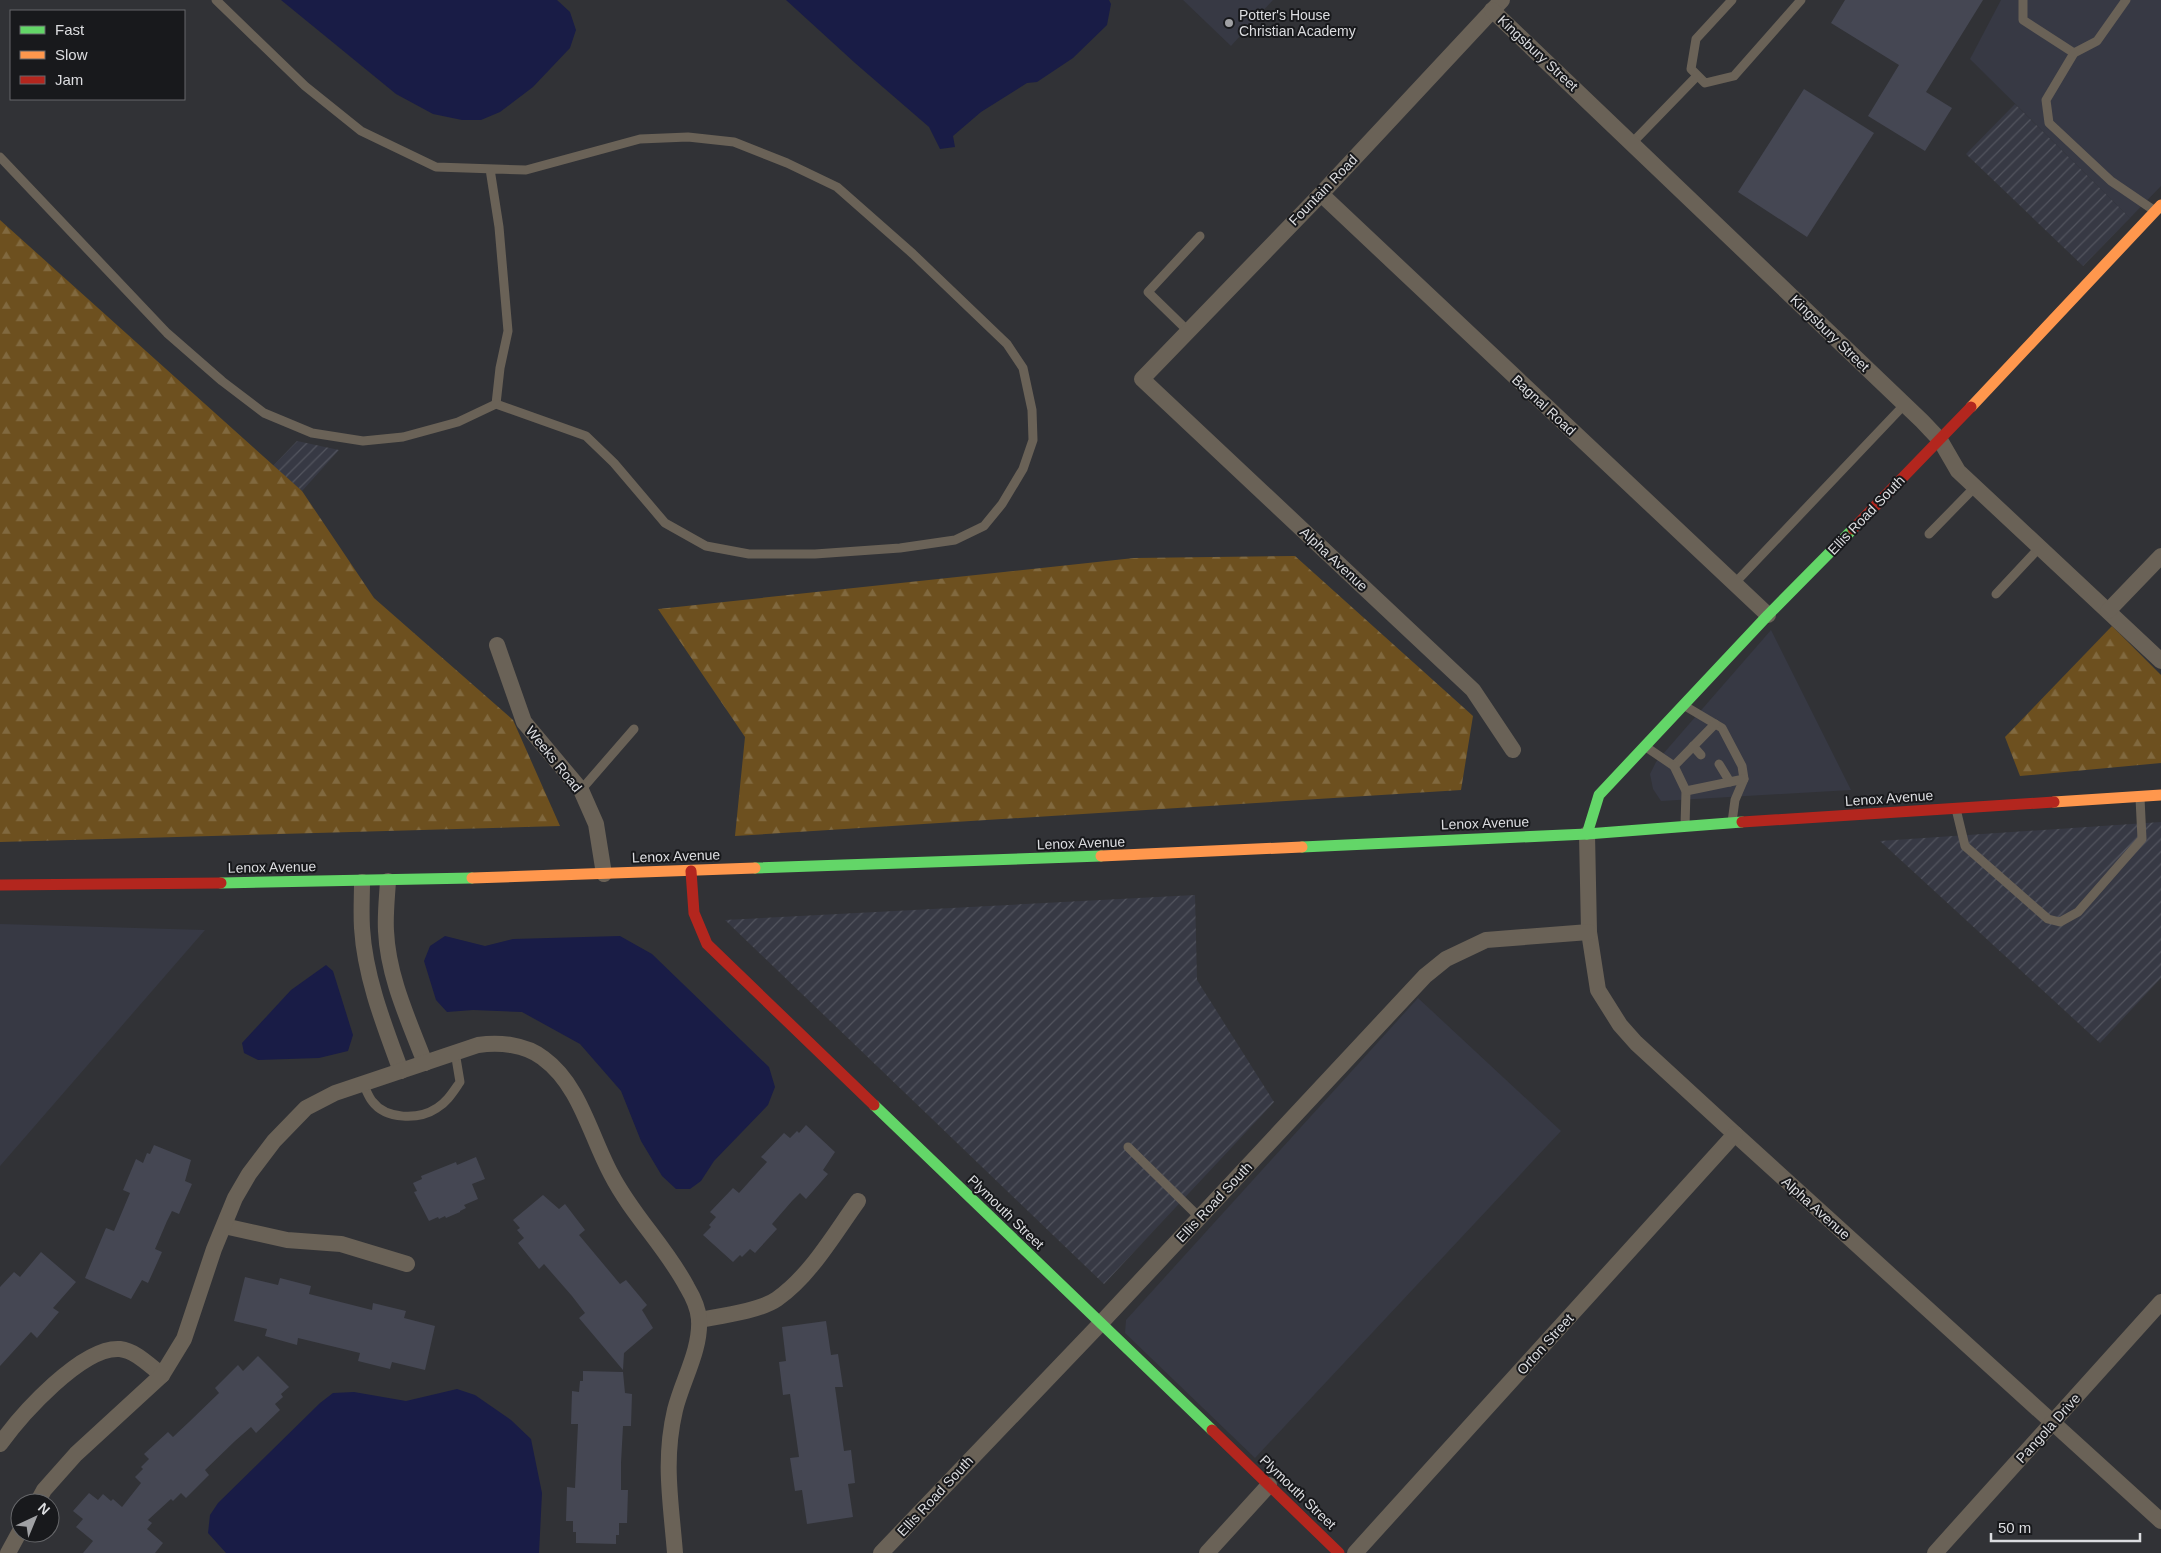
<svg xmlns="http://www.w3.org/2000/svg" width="2161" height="1553" font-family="Arial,sans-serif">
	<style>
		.built { fill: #373944 }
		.industrial { fill: url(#industrial-furrows) }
		.forest { fill: url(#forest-firs) }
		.water { fill: #191c46 }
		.building { fill: #454753 }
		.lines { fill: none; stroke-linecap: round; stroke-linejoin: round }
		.lane { stroke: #6a6257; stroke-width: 9 }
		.street { stroke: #6a6257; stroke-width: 16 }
		.fast { stroke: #63d668; stroke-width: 11 }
		.slow { stroke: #ff974d; stroke-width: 11 }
		.jam { stroke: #b3261e; stroke-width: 11 }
		.poi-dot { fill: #a0a1a4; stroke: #18191c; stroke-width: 2 }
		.labels { text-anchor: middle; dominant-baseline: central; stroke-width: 4; stroke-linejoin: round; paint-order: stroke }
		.poi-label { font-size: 14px; fill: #dcdde0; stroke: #18191c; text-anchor: start }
		.street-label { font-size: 14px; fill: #dcdde0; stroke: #18191c }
	</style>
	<defs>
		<pattern id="industrial-furrows" width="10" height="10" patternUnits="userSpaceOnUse" patternTransform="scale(1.25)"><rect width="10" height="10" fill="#373944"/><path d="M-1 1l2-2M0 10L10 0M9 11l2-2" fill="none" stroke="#53555f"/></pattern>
		<pattern id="forest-firs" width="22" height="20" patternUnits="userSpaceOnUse" patternTransform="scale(1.25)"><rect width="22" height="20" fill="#6d501f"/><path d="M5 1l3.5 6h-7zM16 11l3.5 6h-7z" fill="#81693f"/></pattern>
	</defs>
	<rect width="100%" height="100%" fill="#313236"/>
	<g class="built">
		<path d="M1183 0H1273L1231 46Z"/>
		<path d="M2001 0H2161V186L2130 218 1970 59Z"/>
		<path d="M1771 630 1851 790 1661 801 1653 789 1650 774 1656 762Z"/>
		<path d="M0 924 205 930 0 1166Z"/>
		<path d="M1418 998 1561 1131 1255 1458 1125 1333 1126 1320Z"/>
	</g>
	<g class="industrial">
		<path d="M2015 104 2130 218 2083 266 1966 154Z"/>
		<path d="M297 441 339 450 302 491 273 466Z"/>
		<path d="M2161 822V978L2100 1043 1880 841Z"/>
		<path d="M1195 895 1197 980 1274 1102 1104 1284 725 920Z"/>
	</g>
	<g class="forest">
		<path d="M0 220 302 491 374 598 513 720 560 826 0 842Z"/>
		<path d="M1295 556 1473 716 1461 790 735 836 745 737 658 609 1134 558Z"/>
		<path d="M2112 626 2161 675V763L2020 776 2005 737Z"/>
	</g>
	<g class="water">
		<path d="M281 0H557L570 12 576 30 570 48 533 87 500 112 481 120H462L433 114 396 94Z"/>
		<path d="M786 0H1109L1111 4 1107 25 1073 58 1037 82 1027 83 981 112 953 136 955 147 940 149 929 127 855 63Z"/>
		<path d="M445 936 485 946 513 939 620 936 652 954 769 1067 775 1087 768 1105 714 1161 701 1181 690 1189H676L662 1176 641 1141 621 1091 580 1044 522 1012 473 1010 447 1012 436 1000 424 961 430 946Z"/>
		<path d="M326 965 333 971 353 1035 348 1051 319 1058 258 1060 244 1053 242 1043 291 990Z"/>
		<path d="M457 1389 475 1395 511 1420 531 1439 542 1493 539 1553H226L208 1533 210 1515 218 1503 320 1403 333 1393 354 1392 406 1401Z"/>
	</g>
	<g class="building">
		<path d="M1845 0H1983L1926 92 1952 108 1925 151 1868 116 1899 65 1831 23Z"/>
		<path d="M1804 89 1874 133 1807 237 1738 192Z"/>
		<path d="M806 1125 835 1152 823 1170 828 1174 806 1199 800 1193 792 1201 772 1224 777 1229 755 1253 750 1249 742 1257 740 1255 733 1262 703 1235 711 1227 709 1225 716 1217 710 1212 733 1188 739 1193 767 1162 761 1157 784 1133 790 1138 797 1131 799 1133Z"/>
		<path d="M154 1145 191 1160 185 1181 192 1184 179 1214 172 1211 167 1221 155 1249 162 1252 148 1283 142 1280 131 1299 85 1278 106 1228 114 1231 130 1193 123 1190 136 1159 143 1163 147 1153 150 1154Z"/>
		<path d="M476 1157 485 1179 472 1184 478 1199 464 1205 466 1208 460 1211V1212L446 1218 445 1216 439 1219 438 1217 429 1221 414 1192 417 1191 413 1183 422 1179 421 1176 456 1162 457 1165Z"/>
		<path d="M543 1195 559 1209 565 1204 585 1230 579 1235 620 1284 626 1280 647 1305 642 1310 653 1328 624 1353 623 1370 579 1318 585 1313 572 1296 544 1264 539 1269 518 1243 524 1238 517 1230 520 1228 513 1220Z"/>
		<path d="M41 1252 76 1282 53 1308 59 1312 37 1338 31 1332 0 1366V1287L14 1272 20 1277Z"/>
		<path d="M245 1277 278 1285 280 1278 311 1286 309 1294 372 1310 373 1303 406 1311 404 1318 435 1326 425 1370 392 1362 390 1369 358 1361 360 1353 298 1338 297 1345 265 1336 267 1329 234 1321Z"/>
		<path d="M826 1321 831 1355 838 1354 843 1387H835L844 1451 851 1450 855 1483 848 1484 853 1517 807 1524 802 1490 795 1491 790 1458 799 1457 790 1394 783 1395 779 1362 786 1361 782 1327Z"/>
		<path d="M258 1356 289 1387 281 1394 283 1397 275 1404 280 1410 256 1433 251 1427 235 1441 205 1470 209 1475 186 1498 181 1493 173 1501 171 1499 148 1520 152 1523 147 1529 163 1543 155 1553H83L93 1541 76 1527 83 1519 73 1511 89 1493 98 1500 103 1494 111 1501 113 1499 122 1507 141 1483 135 1477 143 1469 141 1467 149 1459 144 1454 168 1432 173 1437 189 1422 219 1393 215 1388 238 1365 243 1371Z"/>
		<path d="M583 1371 623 1372 625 1393 632 1394 631 1426H623L621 1463V1490H628L627 1523H619V1535H616V1544L576 1543V1532H573V1521H566L567 1487 575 1488 576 1466 578 1424H571L572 1391 579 1392 580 1381H583Z"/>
	</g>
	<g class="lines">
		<g class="lane">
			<path d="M216 0 305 86 361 131 436 167 526 170 640 139 688 137 734 142 787 163 837 187 913 254 1007 344 1023 368 1032 410 1033 440 1023 469 1002 504 984 526 955 540 900 548 815 554H749L706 546 665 523 614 463 586 436 496 404 500 368 508 331 499 227 490 169"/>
			<path d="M1732 0 1696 39 1691 69 1705 83 1734 76 1801 0"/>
			<path d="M2023 0V20L2074 53"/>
			<path d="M2126 0 2097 41 2074 53 2046 100 2049 123 2111 181 2155 211"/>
			<path d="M1632 143 1697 76"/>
			<path d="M0 157 167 333 222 381 264 413 312 433 363 441 403 437 458 422 496 404"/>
			<path d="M1188 331 1148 292 1200 236"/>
			<path d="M1929 534 1975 487"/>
			<path d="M1734 584 1905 404"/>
			<path d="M1996 594 2040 547"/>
			<path d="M1685 706 1722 728 1742 766 1744 779 1735 800 1732 822"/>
			<path d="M1693 746 1701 755"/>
			<path d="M1646 747 1674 766 1715 724"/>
			<path d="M1719 764 1730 782"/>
			<path d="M1674 766 1686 791 1685 826"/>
			<path d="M581 790 634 729"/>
			<path d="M1686 791 1744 779"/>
			<path d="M1956 809 1965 846 2048 919 2060 922 2078 912 2142 839 2140 798"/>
			<path d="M363 1084C366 1089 368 1096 372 1101 386 1120 419 1120 437 1108 447 1102 453 1092 460 1082L455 1052"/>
			<path d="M1128 1147 1200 1218"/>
		</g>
		<g class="street">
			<path d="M1502 0 1321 194 1142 379 1473 690 1513 750"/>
			<path d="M1492 10 1922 421 1940 440 1958 471 2161 661"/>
			<path d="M1321 194 1768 615"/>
			<path d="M2108 611 2161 556"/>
			<path d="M497 645 524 722 581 790 596 824 604 874"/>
			<path d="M1587 834 1589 932 1598 990 1620 1025 1636 1043 1735 1134 2161 1521"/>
			<path d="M388 881C387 898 385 915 386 931 388 977 409 1021 425 1063"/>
			<path d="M362 882C362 897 361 912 362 928 365 977 384 1025 401 1071"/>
			<path d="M224 1226 287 1240 341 1244 407 1264"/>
			<path d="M699 1320C720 1316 760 1311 777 1299 811 1275 834 1234 858 1201"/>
			<path d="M0 1444C21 1415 82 1346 120 1349 136 1351 149 1365 162 1375"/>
			<path d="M37 1503 44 1490 76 1454 162 1375 184 1339 214 1249 235 1198 249 1174 274 1141 306 1108 335 1093 478 1045C499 1042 525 1044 543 1058 580 1085 590 1135 611 1174 632 1215 666 1247 687 1287 693 1297 698 1307 699 1319 701 1350 682 1381 675 1410 663 1461 671 1502 675 1553"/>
			<path d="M8 1553 20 1531"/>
			<path d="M881 1553 1101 1323 1425 976 1446 959 1486 940 1589 932"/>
			<path d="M1207 1553 1269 1485"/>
			<path d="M1355 1553 1735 1134"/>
			<path d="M1935 1553 2161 1302"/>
		</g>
		<g class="fast">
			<path d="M1587 834 1599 795 1768 615 1853 529"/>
			<path d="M1302 847 1587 834 1742 822"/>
			<path d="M755 868 1101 856"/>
			<path d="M221 883 472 878"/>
			<path d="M874 1105 1212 1430"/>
		</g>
		<g class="slow">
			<path d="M1971 407 2161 205"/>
			<path d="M2054 802 2161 795"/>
			<path d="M1101 856 1302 847"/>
			<path d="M472 878 755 868"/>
		</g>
		<g class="jam">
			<path d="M1853 529 1971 407"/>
			<path d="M1742 822 2054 802"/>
			<path d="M691 871 694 913 707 944 874 1105"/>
			<path d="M0 885 221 883"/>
			<path d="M1212 1430 1339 1553"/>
		</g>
	</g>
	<circle class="poi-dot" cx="1229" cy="23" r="5"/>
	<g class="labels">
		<g class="poi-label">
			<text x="1239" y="15">Potter's House<tspan x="1239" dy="16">Christian Academy</tspan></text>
		</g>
		<g class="street-label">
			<text transform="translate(1538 53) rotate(43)">Kingsbury Street</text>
			<text transform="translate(1323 190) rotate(-46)">Fountain Road</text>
			<text transform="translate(1830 333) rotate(44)">Kingsbury Street</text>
			<text transform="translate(1544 405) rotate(43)">Bagnal Road</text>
			<text transform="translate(1866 515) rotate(-46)">Ellis Road South</text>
			<text transform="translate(1334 559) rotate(43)">Alpha Avenue</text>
			<text transform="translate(554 759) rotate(51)">Weeks Road</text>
			<text transform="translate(1889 798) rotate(-4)">Lenox Avenue</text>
			<text transform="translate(1485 823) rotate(-2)">Lenox Avenue</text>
			<text transform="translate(1081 843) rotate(-2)">Lenox Avenue</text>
			<text transform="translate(676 856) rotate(-2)">Lenox Avenue</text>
			<text transform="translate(272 867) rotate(-1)">Lenox Avenue</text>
			<text transform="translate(1214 1202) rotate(-47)">Ellis Road South</text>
			<text transform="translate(1816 1208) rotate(42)">Alpha Avenue</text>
			<text transform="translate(1006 1212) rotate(44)">Plymouth Street</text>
			<text transform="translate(1545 1344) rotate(-48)">Orton Street</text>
			<text transform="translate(2048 1428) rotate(-48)">Pangola Drive</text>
			<text transform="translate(1298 1492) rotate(44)">Plymouth Street</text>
			<text transform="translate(935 1496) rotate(-47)">Ellis Road South</text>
		</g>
	</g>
	<rect x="10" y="10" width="175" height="90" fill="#18191c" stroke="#66676a"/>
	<rect x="20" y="26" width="25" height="8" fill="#63d668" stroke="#66676a"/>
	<text x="55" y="35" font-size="15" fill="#dcdde0">Fast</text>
	<rect x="20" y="51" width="25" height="8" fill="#ff974d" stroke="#66676a"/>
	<text x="55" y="60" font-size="15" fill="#dcdde0">Slow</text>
	<rect x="20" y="76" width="25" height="8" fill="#b3261e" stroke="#66676a"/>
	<text x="55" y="85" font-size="15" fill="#dcdde0">Jam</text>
	<g transform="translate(35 1518) rotate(44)"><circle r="24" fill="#18191c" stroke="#66676a"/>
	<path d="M0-4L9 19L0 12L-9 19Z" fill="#a0a1a4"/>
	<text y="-8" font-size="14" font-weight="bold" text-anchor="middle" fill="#dcdde0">N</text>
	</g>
	<path d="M1991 1533v8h149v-8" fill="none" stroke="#dcdde0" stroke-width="2.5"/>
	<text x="1998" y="1533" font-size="15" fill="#dcdde0" stroke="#18191c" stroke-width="4" paint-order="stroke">50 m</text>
</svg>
